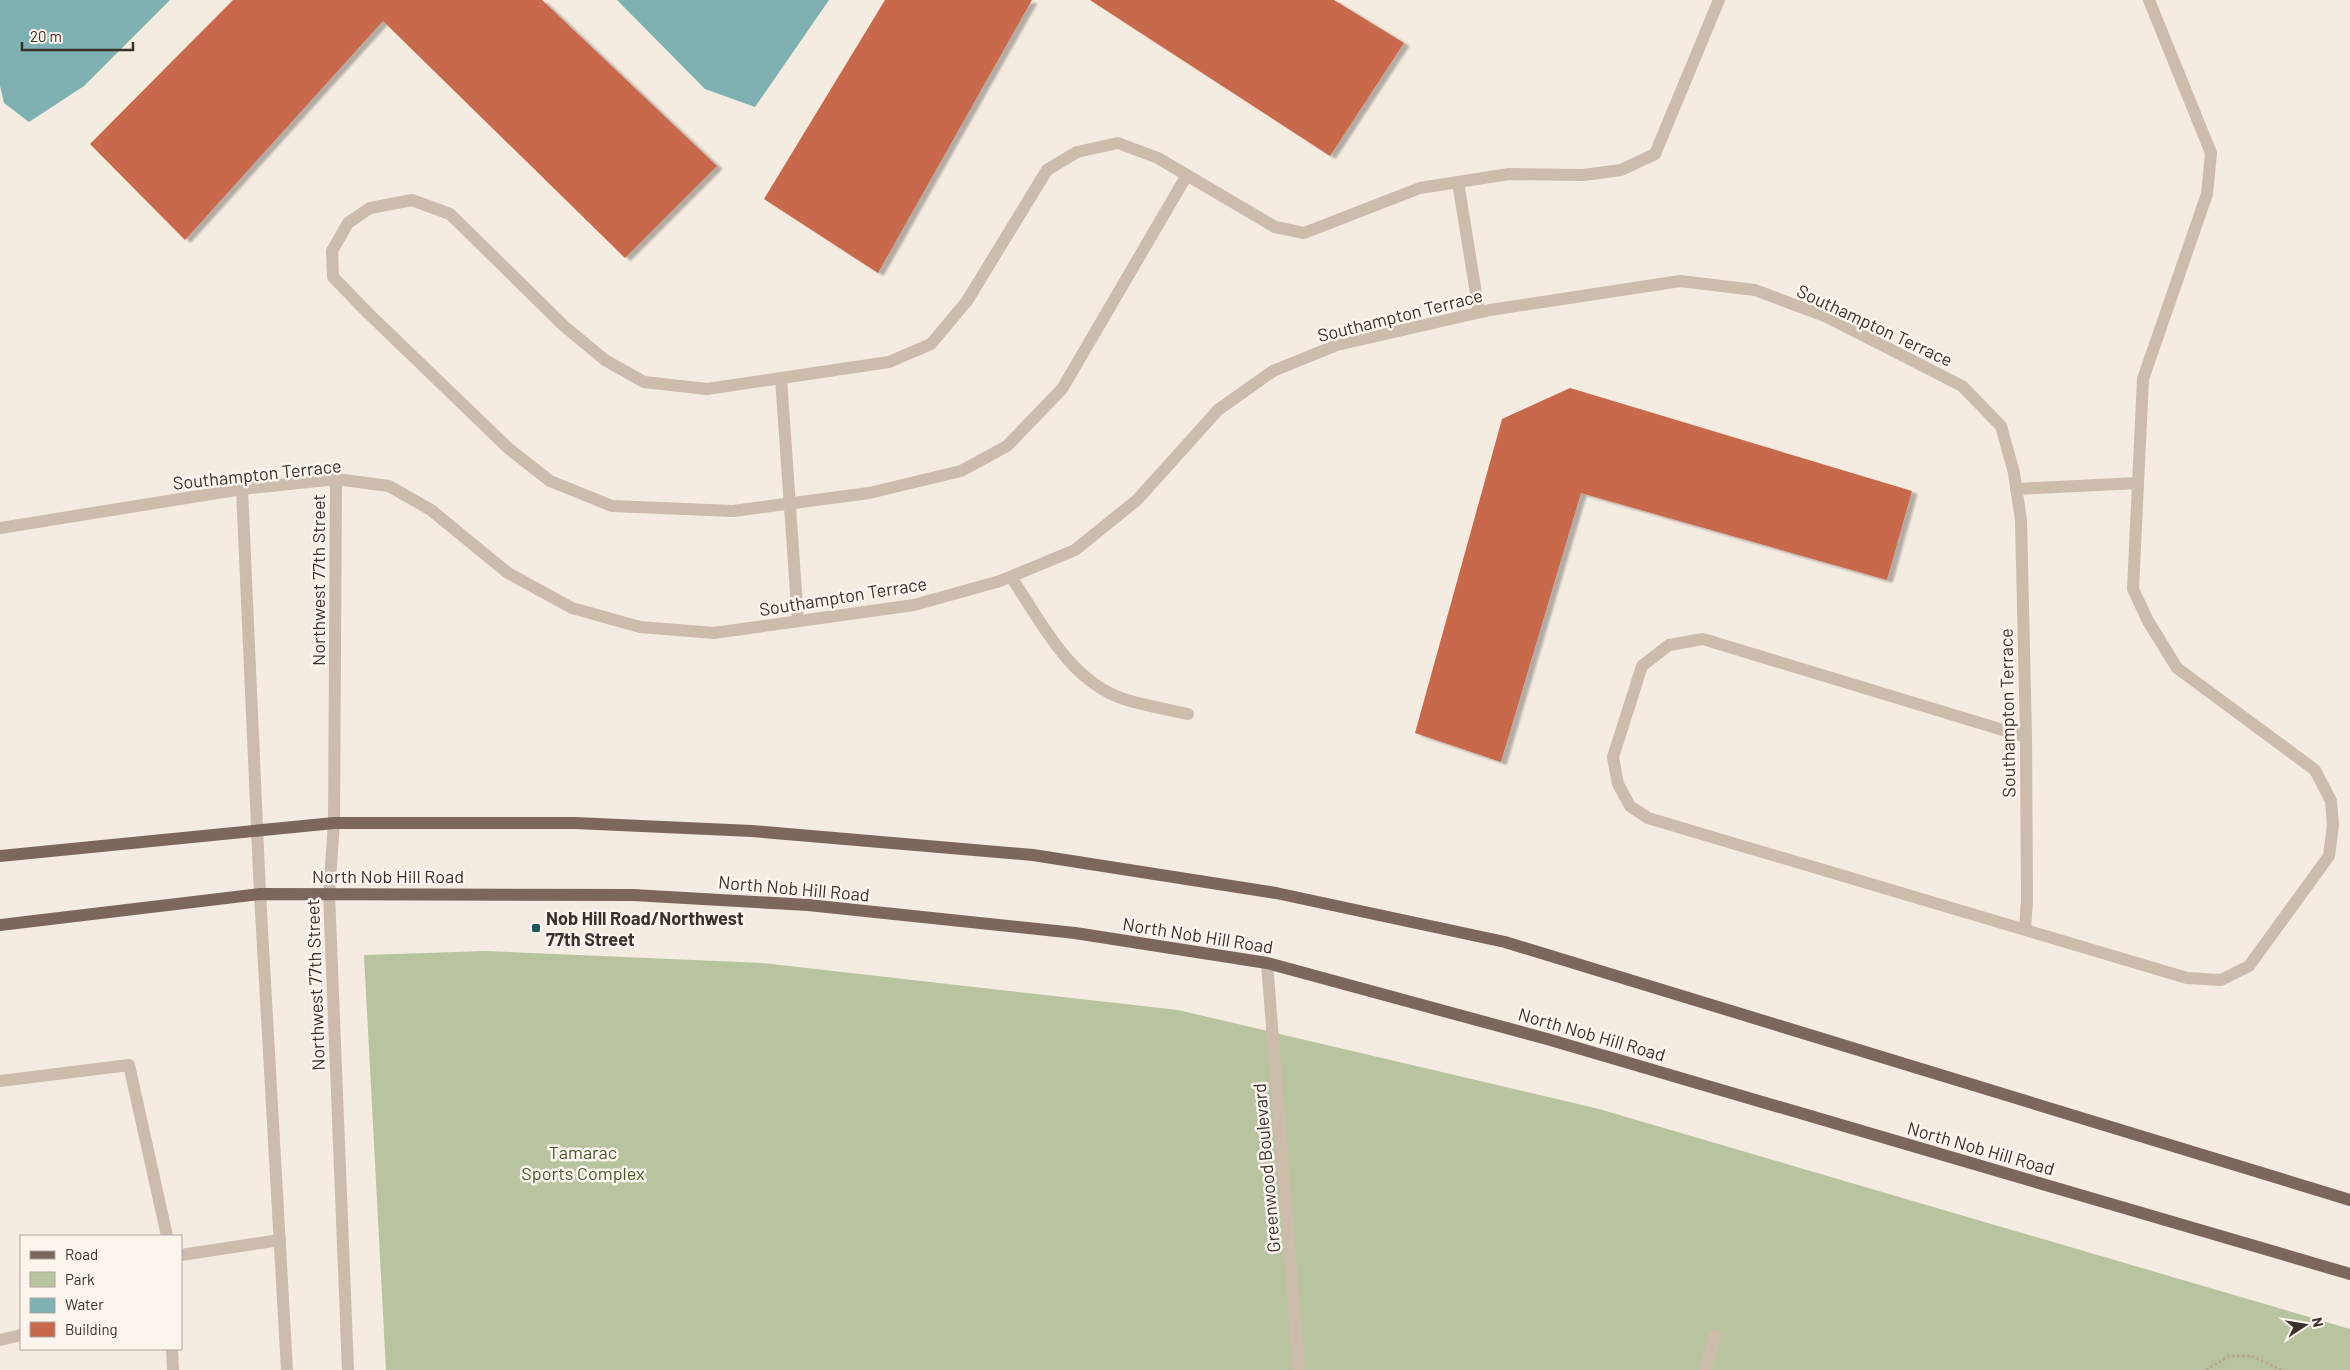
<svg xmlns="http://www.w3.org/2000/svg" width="2350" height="1370" font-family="Barlow,sans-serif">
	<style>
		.green { fill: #b8c4a0 }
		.water { fill: #7fb0b2 }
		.building { fill: #c8694b; filter: url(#shadow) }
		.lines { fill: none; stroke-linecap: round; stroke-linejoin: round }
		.path { stroke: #b9a596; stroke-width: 3; stroke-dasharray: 2.5 2.5; stroke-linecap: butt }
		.minor { stroke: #cdbbac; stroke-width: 12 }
		.major { stroke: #7d675c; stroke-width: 12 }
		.poi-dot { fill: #1f5a5e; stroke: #fbf5ee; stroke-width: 2 }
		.labels { text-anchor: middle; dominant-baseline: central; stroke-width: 5; stroke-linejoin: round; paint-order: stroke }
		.street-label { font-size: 18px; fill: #3b302b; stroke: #fbf5ee }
		.poi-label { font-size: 18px; font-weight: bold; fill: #3b302b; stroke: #fbf5ee; text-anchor: start }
		.park-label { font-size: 18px; fill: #4a5a2e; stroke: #fbf5ee }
	</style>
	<defs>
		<filter id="shadow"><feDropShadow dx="5.5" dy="3" stdDeviation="1" flood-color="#0004"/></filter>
	</defs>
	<rect width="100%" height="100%" fill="#f4ebe1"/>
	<path class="green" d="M486 951 763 963 1178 1010 1599 1109 2350 1329V1370H386L364 955Z"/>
	<g class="water">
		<path d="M0 0H170L84 86 29 122 4 103 0 86Z"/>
		<path d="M617 0H829L755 107 705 89Z"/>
	</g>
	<g class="building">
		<path d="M233 0H542L717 166 625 258 383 21 185 240 90 144Z"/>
		<path d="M885 0H1032L878 273 764 199Z"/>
		<path d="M1090 0H1334L1404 43 1330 156Z"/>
		<path d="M1570 388 1912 491 1887 580 1581 493 1501 762 1415 733 1502 419Z"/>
	</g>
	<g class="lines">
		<path class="path" d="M2206 1370 2229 1356H2252L2281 1370"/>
		<g class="minor">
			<path d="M1187 175 1062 389 1007 446 961 471 869 493 733 511 612 506 550 481 508 448 368 313 333 277 332 251 348 223 370 208 412 200 450 214 564 326 605 360 644 382 707 389 889 362 931 344 967 301 1047 170 1077 152 1118 143 1158 158 1275 227 1304 233 1420 188 1509 174 1584 175 1621 170 1655 154 1719 0"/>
			<path d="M1458 182 1479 312"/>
			<path d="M781 378 798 621"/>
			<path d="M336 479 334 823 329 893 348 1370"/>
			<path d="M242 489 260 894 287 1370"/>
			<path d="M2016 489 2138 483"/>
			<path d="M0 528 242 489 336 479 389 486 431 510 508 573 572 608 640 627 714 633 914 605 1000 581 1075 550 1137 500 1218 410 1273 371 1337 345 1490 310 1680 281 1755 290 1827 317 1962 386 2001 426 2014 473 2021 520 2026 737 2027 901 2025 929"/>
			<path d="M1011 577C1041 621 1069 681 1124 699 1145 706 1167 709 1188 714"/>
			<path d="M2026 737 1703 639 1669 645 1642 666 1613 757 1618 784 1630 806 1648 818 2187 978 2221 980 2249 966 2329 856 2333 825 2331 801 2315 770 2177 668 2148 621 2133 589 2143 379 2207 194 2211 153 2149 0"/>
			<path d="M1267 963 1299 1370"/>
			<path d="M0 1081 129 1065 167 1236"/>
			<path d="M181 1255 280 1240"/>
			<path d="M0 1340 21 1335"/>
			<path d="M172 1349 173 1370"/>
			<path d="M1705 1370 1715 1335"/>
		</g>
		<g class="major">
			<path d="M0 856 334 823H575L752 831 1033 855 1276 893 1505 942 2350 1200"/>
			<path d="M0 925 260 894 633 895 808 905 1075 933 1267 963 1547 1039 2350 1274"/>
		</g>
	</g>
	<rect class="poi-dot" x="531" y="923" width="10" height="10" rx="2.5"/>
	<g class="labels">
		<g class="street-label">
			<text transform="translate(1400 315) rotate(-14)">Southampton Terrace</text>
			<text transform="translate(1875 325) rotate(25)">Southampton Terrace</text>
			<text transform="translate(257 474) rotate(-6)">Southampton Terrace</text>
			<text transform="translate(318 580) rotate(-90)">Northwest 77th Street</text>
			<text transform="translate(843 596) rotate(-9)">Southampton Terrace</text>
			<text transform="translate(2007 713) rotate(-91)">Southampton Terrace</text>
			<text x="388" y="876">North Nob Hill Road</text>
			<text transform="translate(794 888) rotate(5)">North Nob Hill Road</text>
			<text transform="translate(1198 935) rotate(9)">North Nob Hill Road</text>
			<text transform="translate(315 985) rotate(-92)">Northwest 77th Street</text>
			<text transform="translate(1592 1034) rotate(16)">North Nob Hill Road</text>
			<text transform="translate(1981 1148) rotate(16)">North Nob Hill Road</text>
			<text transform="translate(1266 1168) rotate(-95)">Greenwood Boulevard</text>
		</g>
		<g class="poi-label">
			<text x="546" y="918">Nob Hill Road/Northwest<tspan x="546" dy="21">77th Street</tspan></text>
		</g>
		<g class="park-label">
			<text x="583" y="1152">Tamarac<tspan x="583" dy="21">Sports Complex</tspan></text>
		</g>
	</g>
	<rect x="20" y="1235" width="162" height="115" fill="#fbf5ee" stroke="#aea6a0"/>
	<rect x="30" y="1251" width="25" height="8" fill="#7d675c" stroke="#aea6a0"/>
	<text x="65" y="1260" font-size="15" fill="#3b302b">Road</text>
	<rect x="30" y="1272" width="25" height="15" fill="#b8c4a0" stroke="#aea6a0"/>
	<text x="65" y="1285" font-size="15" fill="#3b302b">Park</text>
	<rect x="30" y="1298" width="25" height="15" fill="#7fb0b2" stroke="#aea6a0"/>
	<text x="65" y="1310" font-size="15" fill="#3b302b">Water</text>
	<rect x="30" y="1322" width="25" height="15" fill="#c8694b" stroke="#aea6a0"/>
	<text x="65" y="1335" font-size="15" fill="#3b302b">Building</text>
	<g transform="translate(2305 1325) rotate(78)" stroke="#fbf5ee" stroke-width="4" paint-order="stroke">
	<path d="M0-4L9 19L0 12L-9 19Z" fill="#3b302b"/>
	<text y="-8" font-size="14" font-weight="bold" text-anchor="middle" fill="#3b302b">N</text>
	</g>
	<path d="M22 42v8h111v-8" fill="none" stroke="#3b302b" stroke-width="2.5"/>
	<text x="30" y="42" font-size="15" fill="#3b302b" stroke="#fbf5ee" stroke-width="4" paint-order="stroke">20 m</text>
</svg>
